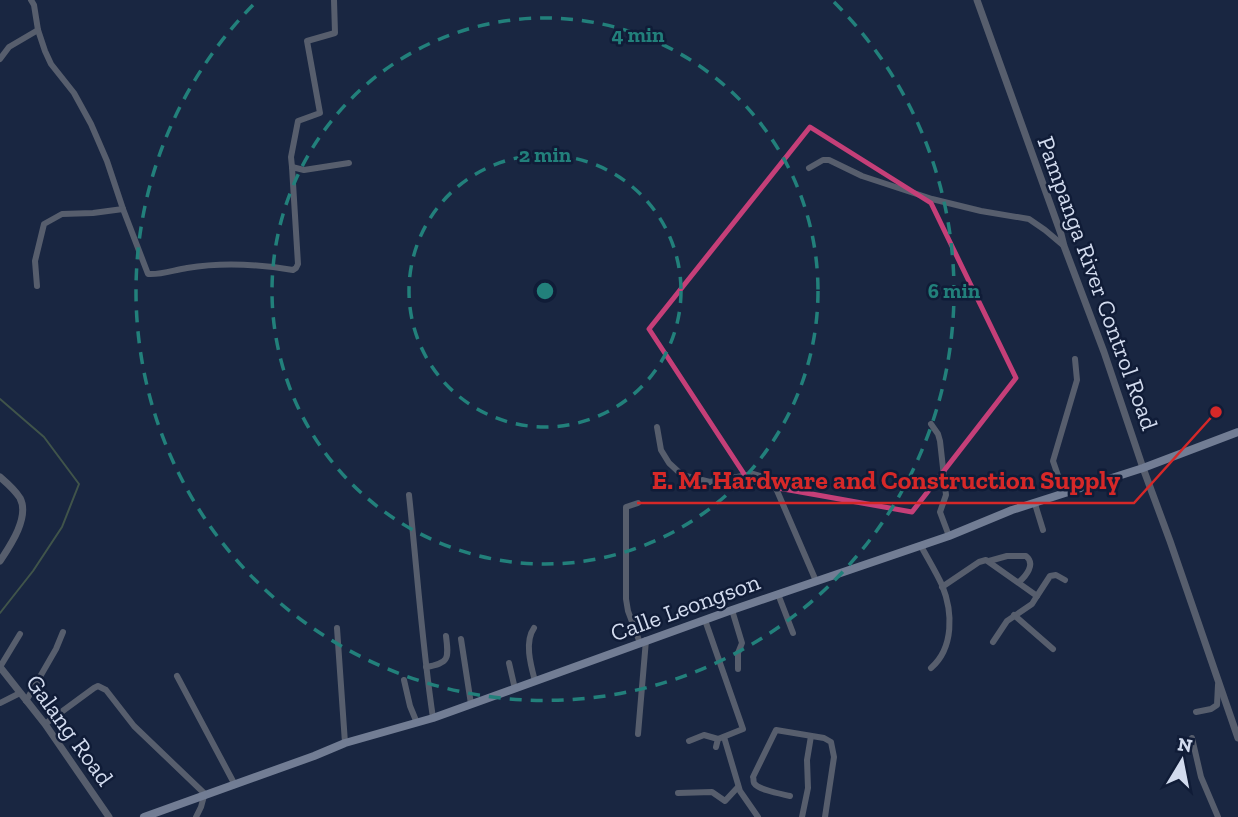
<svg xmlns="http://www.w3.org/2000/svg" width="1238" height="817" font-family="'Zilla Slab',serif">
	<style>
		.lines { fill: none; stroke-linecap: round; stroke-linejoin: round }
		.stream { stroke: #40544a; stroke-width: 2 }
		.minor { stroke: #575e6d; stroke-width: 6 }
		.tertiary { stroke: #575e6d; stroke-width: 7 }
		.secondary { stroke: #727d94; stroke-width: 8 }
		.marked { fill: none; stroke: #c53f78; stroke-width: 5; stroke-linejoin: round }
		.ring { fill: none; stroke: #22807b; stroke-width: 3.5; stroke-dasharray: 12 9 }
		.labels { text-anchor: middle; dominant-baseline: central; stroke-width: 5; stroke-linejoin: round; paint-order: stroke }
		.street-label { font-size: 24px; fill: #d2dbee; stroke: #101c37 }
		.centre { fill: #22807b; stroke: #101c37; stroke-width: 3.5 }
		.ring-label { font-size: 21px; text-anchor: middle; font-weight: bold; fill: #22807b; stroke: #101c37; stroke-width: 5; stroke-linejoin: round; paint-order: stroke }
		.leader { fill: none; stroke: #d62828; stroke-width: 2.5 }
		.callout-dot { fill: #d62828; stroke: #101c37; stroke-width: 2.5 }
		.callout-label { font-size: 26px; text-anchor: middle; font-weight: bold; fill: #d62828; stroke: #101c37; stroke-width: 5; stroke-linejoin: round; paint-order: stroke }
	</style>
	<rect width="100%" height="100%" fill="#192641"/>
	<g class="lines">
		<path class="stream" d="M0 399 44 437 79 484 62 527 33 571 0 613"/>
		<g class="minor">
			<path d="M31 0 34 5 38 30 45 51 51 64 74 93 91 124 107 161 123 209 148 274C161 275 174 270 187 268 223 262 257 264 293 270L296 268 298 264 292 167 304 170 349 163"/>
			<path d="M0 59 9 47 38 30"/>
			<path d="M292 167 291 157 298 121 320 113 307 41 335 33 334 0"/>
			<path d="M809 168 823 160H829L862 176 932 199 981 211 1029 219 1045 230 1064 246"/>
			<path d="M37 286 35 261 44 224 62 214 93 213 123 209"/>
			<path d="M931 424 938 434 940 441 946 495 940 512 949 536"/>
			<path d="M657 427 661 450 669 463 682 475 710 482 753 474 767 478 775 486 816 581"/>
			<path d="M1064 493 1053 461 1077 380 1075 359"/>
			<path d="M409 495C417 569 422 644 433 718"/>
			<path d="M638 503 626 507V599L628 611 640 643"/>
			<path d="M1035 504 1043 530"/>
			<path d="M921 546C928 559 936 572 942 585 953 612 954 648 931 668"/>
			<path d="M989 561 1007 556H1026C1036 564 1026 576 1019 582"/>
			<path d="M942 587 979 562 986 560 1037 596 1032 604 1007 621 993 642"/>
			<path d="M778 594 793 633"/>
			<path d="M1037 596 1050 576 1056 575 1065 580"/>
			<path d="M732 610 742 643 738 653V669"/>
			<path d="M1014 615 1053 649"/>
			<path d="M705 620 743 729 718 739 716 747"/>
			<path d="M337 628 345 743"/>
			<path d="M534 628C524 642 531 666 535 681"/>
			<path d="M461 639 471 704"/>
			<path d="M509 663 515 689"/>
			<path d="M0 667 20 634"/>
			<path d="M426 667C449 663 449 659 446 636"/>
			<path d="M177 676 235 785"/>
			<path d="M404 680 410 706 417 723"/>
			<path d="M26 701 56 649 63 632"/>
			<path d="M0 703 20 693"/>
			<path d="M1196 712 1211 709 1217 705 1218 685"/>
			<path d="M45 724 94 688 98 686 106 690 134 726 206 795"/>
			<path d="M638 734 646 640"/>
			<path d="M724 737 740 791 758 817"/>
			<path d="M1192 738 1201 777 1218 817"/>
			<path d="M689 741 704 735 718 739"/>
			<path d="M678 793 712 792 725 801 738 787"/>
			<path d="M790 796C782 794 758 790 754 783 753 781 754 779 753 777L776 730 824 738 831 742 834 757 825 817"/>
			<path d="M196 817 201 807 204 796"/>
			<path d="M802 817 808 788 807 760 811 736"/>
		</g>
		<g class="tertiary">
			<path d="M977 0 1061 234 1064 246 1104 352 1143 468 1170 541 1238 738"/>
			<path d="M0 477C7 483 15 490 20 498 30 517 10 546 0 561"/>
			<path d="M0 667 45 724 109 817"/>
		</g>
		<path class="secondary" d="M144 817 314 756 345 743 433 718 732 610 949 536 1012 510 1143 468 1238 432"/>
	</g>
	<path class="marked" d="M810 127 931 203 1016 378 912 512 750 483 649 329Z"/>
	<g class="ring">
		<circle cx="545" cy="291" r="136"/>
		<circle cx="545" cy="291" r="273"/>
		<path d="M834 2A409 409 0 1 1 256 2"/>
	</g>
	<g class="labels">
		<g class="street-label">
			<text transform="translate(1098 283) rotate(70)">Pampanga River Control Road</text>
			<text transform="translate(685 607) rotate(-20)">Calle Leongson</text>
			<text transform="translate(70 730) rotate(54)">Galang Road</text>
		</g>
	</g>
	<circle cx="545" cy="291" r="10" class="centre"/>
	<g class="ring-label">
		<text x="638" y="42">4 min</text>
		<text x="545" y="162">2 min</text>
		<text x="954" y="298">6 min</text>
	</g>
	<path class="leader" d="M1216 412L1134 503H637"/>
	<circle class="callout-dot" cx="1216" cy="412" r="7"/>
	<g class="callout-label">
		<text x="886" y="489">E. M. Hardware and Construction Supply</text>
	</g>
	<g transform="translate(1182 761) rotate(10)" stroke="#101c37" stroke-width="5" paint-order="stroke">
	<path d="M0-5L12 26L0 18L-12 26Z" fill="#d2dbee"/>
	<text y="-10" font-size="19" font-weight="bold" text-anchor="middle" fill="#d2dbee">N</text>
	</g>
</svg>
